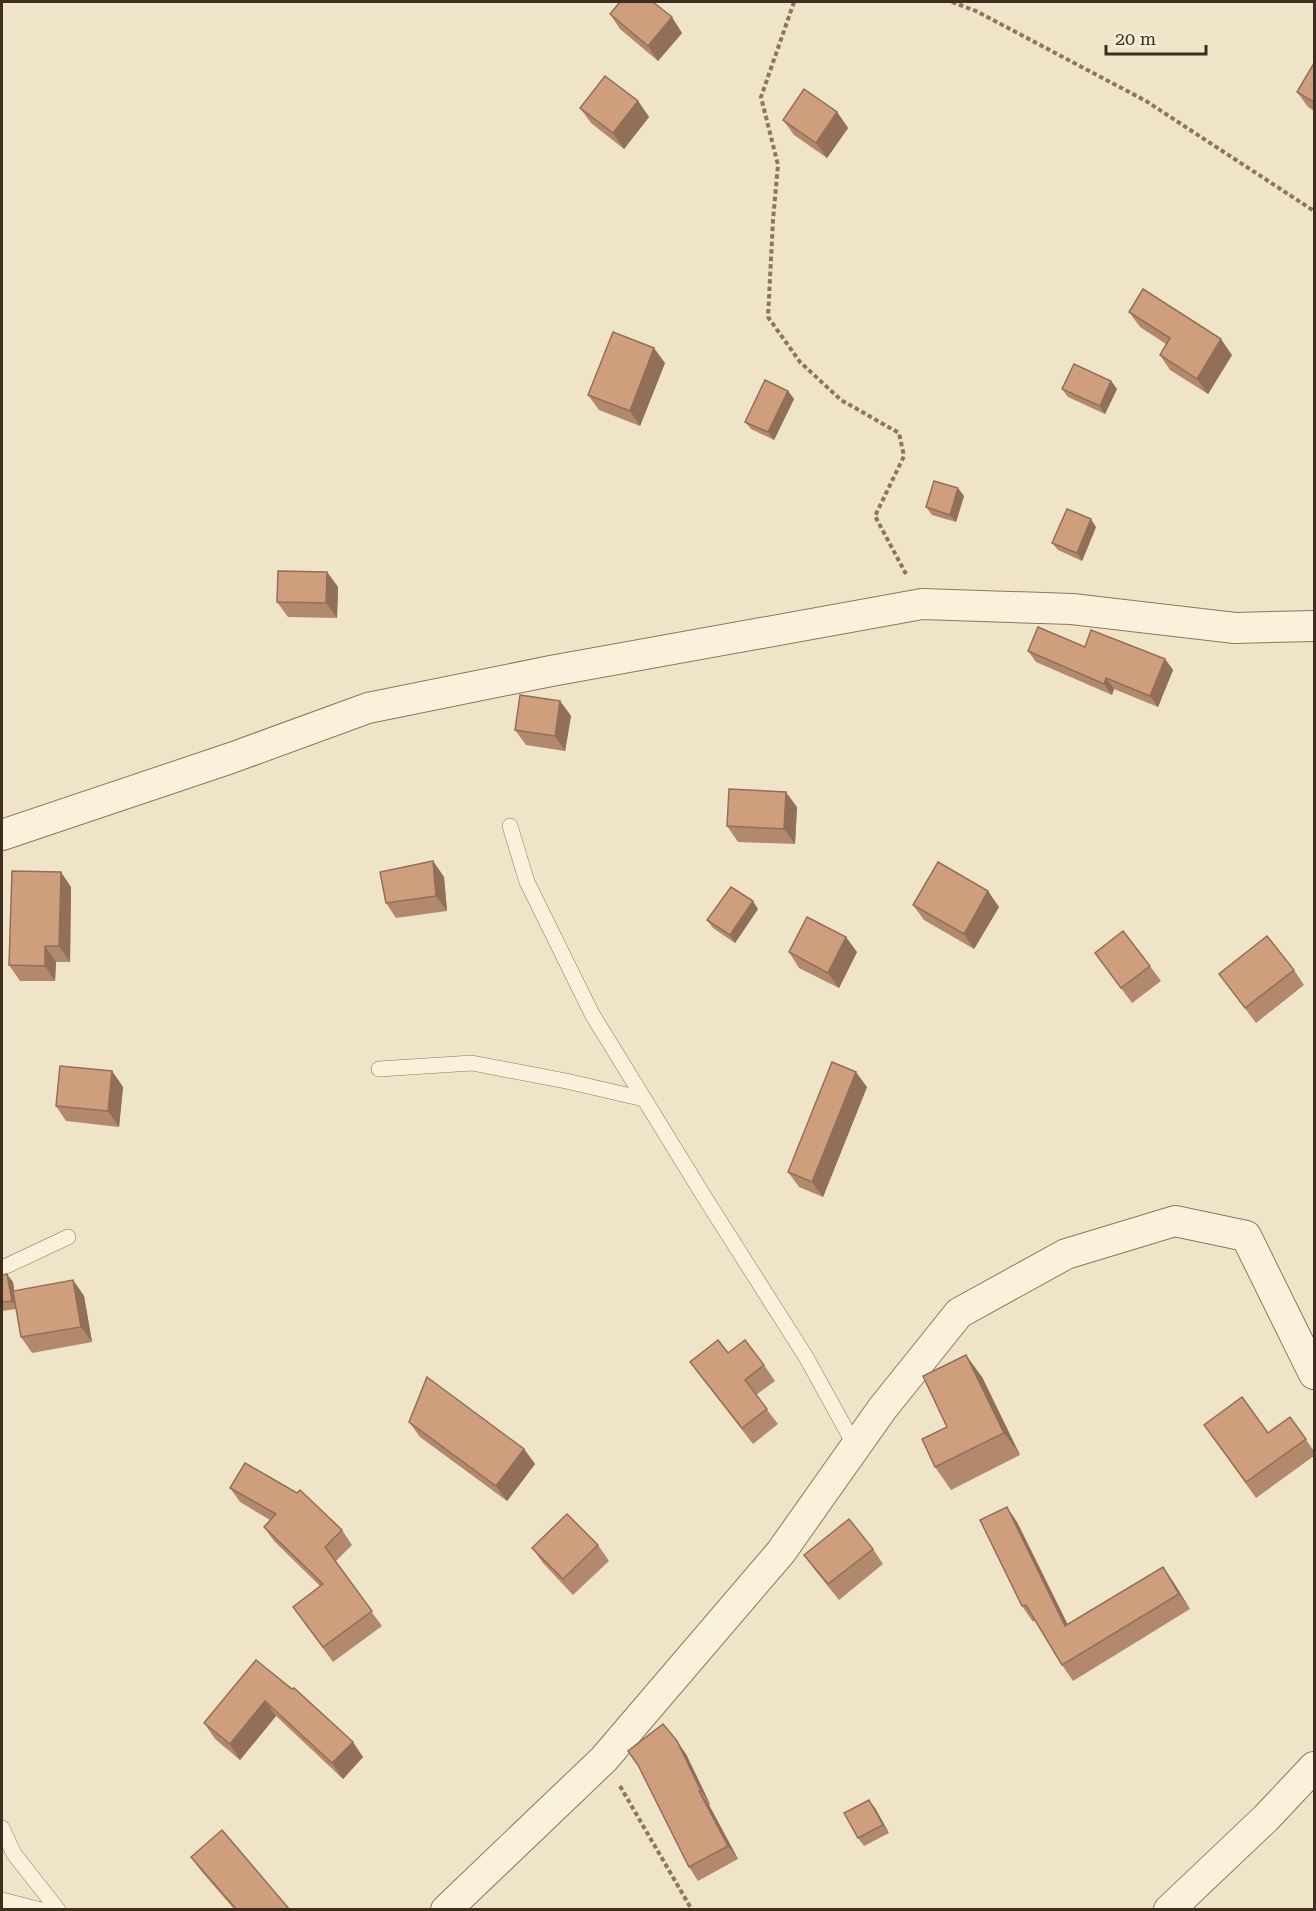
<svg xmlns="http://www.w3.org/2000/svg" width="1316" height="1911" font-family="'Roboto Serif',serif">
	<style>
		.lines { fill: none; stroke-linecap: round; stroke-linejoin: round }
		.service-casing { stroke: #8d765c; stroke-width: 16 }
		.minor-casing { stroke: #8d765c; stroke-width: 32 }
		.path { stroke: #8d765c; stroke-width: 4; stroke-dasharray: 4.5 3; stroke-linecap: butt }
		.service { stroke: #faf1dc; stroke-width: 15 }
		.minor { stroke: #faf1dc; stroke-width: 30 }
		.wall { fill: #b2896c }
		.shaded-wall { fill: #916f58 }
		.building { fill: #cf9f7d; stroke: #916f58; stroke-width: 1.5 }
	</style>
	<rect width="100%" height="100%" fill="#f0e4c8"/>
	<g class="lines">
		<g class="service-casing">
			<g id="service">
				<path d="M510 826 527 882 592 1014 705 1198 806 1357 855 1446"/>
				<path d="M379 1069 472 1063 566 1081 644 1099"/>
				<path d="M2 1268 68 1237"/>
				<path d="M2 1828 14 1854 58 1910"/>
				<path d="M2 1900 41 1910"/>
			</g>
		</g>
		<g class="minor-casing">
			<g id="minor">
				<path d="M2 835 231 758 368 708 551 671 922 604 1072 609 1235 628 1314 626"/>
				<path d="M446 1910 604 1759 781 1552 882 1409 959 1313 1066 1254 1175 1221 1246 1236 1314 1374"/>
				<path d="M1169 1910 1266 1818 1314 1767"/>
			</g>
		</g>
		<g class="path">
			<path d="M794 2 761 97 778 165 773 220 768 317 800 362 841 400 899 433 904 456 875 516 906 574"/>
			<path d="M952 2 976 11 1146 101 1314 211"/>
			<path d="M620 1786 692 1910"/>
		</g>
		<use href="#service" class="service"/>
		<use href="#minor" class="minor"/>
	</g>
	<g class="wall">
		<path d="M610 14 682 33 658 61 620 29Z"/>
		<path d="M1314 63V111L1308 107 1297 92Z"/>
		<path d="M638 101 649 117 624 149 591 123 580 108Z"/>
		<path d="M837 112 848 128 827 158 794 135 783 120Z"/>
		<path d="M1129 312 1232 355 1208 394 1170 370 1160 355 1166 344 1140 327Z"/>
		<path d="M665 363 640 426 599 410 588 395Z"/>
		<path d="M1111 381 1117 389 1105 414 1068 397 1062 389Z"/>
		<path d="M788 391 794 399 774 440 751 429 745 422Z"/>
		<path d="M964 496 956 522 932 515 926 507Z"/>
		<path d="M1096 527 1082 561 1058 550 1052 543Z"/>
		<path d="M327 572 338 587 337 618 288 617 277 602Z"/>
		<path d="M1085 647 1165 659 1173 670 1158 707 1114 689 1112 695 1036 662 1028 651Z"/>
		<path d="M560 701 571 716 565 751 526 745 515 730Z"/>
		<path d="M797 807 795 844 738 842 727 826Z"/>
		<path d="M433 861 444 877 447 911 396 918 386 903Z"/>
		<path d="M71 887 70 962H56L55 981H20L9 965Z"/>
		<path d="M913 905 999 907 974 949 924 920Z"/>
		<path d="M758 909 735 943 713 928 707 920Z"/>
		<path d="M789 952H857L839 988 799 968Z"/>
		<path d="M1095 953 1150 966 1161 981 1132 1003Z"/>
		<path d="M1294 970 1304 985 1256 1023 1219 974Z"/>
		<path d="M112 1071 123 1087 119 1127 66 1121 56 1106Z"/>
		<path d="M867 1087 823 1197 799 1187 788 1172Z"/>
		<path d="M2 1275 13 1282 14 1291 73 1280 84 1296 92 1342 32 1353 21 1337 16 1309 2 1311Z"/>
		<path d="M728 1353 764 1365 775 1381 756 1395 778 1424 753 1444 701 1377 690 1362Z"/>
		<path d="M982 1377 1020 1455 951 1490 935 1467 947 1427Z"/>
		<path d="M1290 1417 1314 1451V1456L1256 1498 1204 1425 1268 1433Z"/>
		<path d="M409 1422 524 1449 535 1464 507 1501 420 1437Z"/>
		<path d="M230 1488 342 1530 352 1545 335 1562 382 1626 333 1662 303 1621 320 1586 274 1541 264 1527 270 1520 240 1502Z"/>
		<path d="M1017 1522 1067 1624 1163 1567 1174 1583 1190 1609 1073 1681 1062 1665 1035 1620 1033 1622 1022 1606Z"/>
		<path d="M598 1545 609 1561 573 1595 543 1563 532 1548Z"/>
		<path d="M873 1549 883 1564 839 1600 815 1570 804 1555Z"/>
		<path d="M256 1660 363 1757 343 1779 276 1716 240 1760 215 1739 204 1723Z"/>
		<path d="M628 1751 686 1754 710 1804 709 1805 738 1859 698 1881 689 1867 640 1769Z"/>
		<path d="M875 1808 889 1833 864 1846 858 1838Z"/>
		<path d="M191 1857 290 1910H235L202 1872Z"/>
	</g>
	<g class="shaded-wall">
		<path d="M672 17 682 33 658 61 648 46Z"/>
		<path d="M638 101 649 117 624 149 613 133Z"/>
		<path d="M837 112 848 128 827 158 816 143Z"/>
		<path d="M1221 339 1232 355 1208 394 1197 379Z"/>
		<path d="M654 348 665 363 640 426 630 411Z"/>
		<path d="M1111 381 1117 389 1105 414 1100 406Z"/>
		<path d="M788 391 794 399 774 440 768 432Z"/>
		<path d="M958 488 964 496 956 522 950 515Z"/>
		<path d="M1091 519 1096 527 1082 561 1077 553Z"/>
		<path d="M327 572 338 587 337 618 326 603Z"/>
		<path d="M1165 659 1173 670 1158 707 1150 696Z"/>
		<path d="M1106 678 1114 689 1112 695 1104 684Z"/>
		<path d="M560 701 571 716 565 751 555 736Z"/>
		<path d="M786 792 797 807 795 844 784 829Z"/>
		<path d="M433 861 444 877 447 911 436 896Z"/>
		<path d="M61 872 71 887 70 962 59 946Z"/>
		<path d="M988 891 999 907 974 949 964 934Z"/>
		<path d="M753 901 758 909 735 943 730 935Z"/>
		<path d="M846 937 857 952 839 988 828 973Z"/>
		<path d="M45 946 56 962 55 981 45 966Z"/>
		<path d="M112 1071 123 1087 119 1127 108 1111Z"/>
		<path d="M856 1072 867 1087 823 1197 812 1182Z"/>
		<path d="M7 1274 13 1282 17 1308 12 1301Z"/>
		<path d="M73 1280 84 1296 92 1342 81 1327Z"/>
		<path d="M966 1355 982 1377 1020 1455 1004 1433Z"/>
		<path d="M524 1449 535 1464 507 1501 496 1486Z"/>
		<path d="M1007 1507 1017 1522 1076 1641 1065 1626Z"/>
		<path d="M1163 1567 1174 1583 1190 1609 1179 1594Z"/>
		<path d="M265 1701 276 1716 240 1760 230 1744Z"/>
		<path d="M677 1741 686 1754 710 1804 701 1791Z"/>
		<path d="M353 1742 363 1757 343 1779 332 1763Z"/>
		<path d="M699 1791 709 1805 738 1859 728 1846Z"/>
		<path d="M869 1800 875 1808 889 1833 883 1825Z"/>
	</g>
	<g class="building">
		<path d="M620 2H653L672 17 648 46 610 14Z"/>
		<path d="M1314 63V102L1297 92Z"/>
		<path d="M605 76 638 101 613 133 580 108Z"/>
		<path d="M804 89 837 112 816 143 783 120Z"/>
		<path d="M1143 289 1221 339 1197 379 1160 355 1170 338 1129 312Z"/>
		<path d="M613 332 654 348 630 411 588 395Z"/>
		<path d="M1074 364 1111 381 1100 406 1062 389Z"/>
		<path d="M765 380 788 391 768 432 745 422Z"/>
		<path d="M934 481 958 488 950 515 926 507Z"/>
		<path d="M1067 509 1091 519 1077 553 1052 543Z"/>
		<path d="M278 571 327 572 326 603 277 602Z"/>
		<path d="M1038 627 1085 647 1091 630 1165 659 1150 696 1106 678 1104 684 1028 651Z"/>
		<path d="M520 695 560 701 555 736 515 730Z"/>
		<path d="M729 789 786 792 784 829 727 826Z"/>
		<path d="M433 861 436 896 386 903 380 872Z"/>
		<path d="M938 862 988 891 964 934 913 905Z"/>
		<path d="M12 871 61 872 59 946H45V966L9 965Z"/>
		<path d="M731 887 753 901 730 935 707 920Z"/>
		<path d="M807 917 846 937 828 973 789 952Z"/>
		<path d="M1123 931 1150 966 1121 988 1095 953Z"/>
		<path d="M1267 936 1294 970 1245 1008 1219 974Z"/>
		<path d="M832 1062 856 1072 812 1182 788 1172Z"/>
		<path d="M60 1066 112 1071 108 1111 56 1106Z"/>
		<path d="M7 1274 12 1301 2 1302V1275Z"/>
		<path d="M73 1280 81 1327 21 1337 13 1291Z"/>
		<path d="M718 1340 728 1353 745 1340 764 1365 745 1380 767 1409 742 1428 690 1362Z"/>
		<path d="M966 1355 1004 1433 935 1467 922 1439 947 1427 923 1376Z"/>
		<path d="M427 1377 524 1449 496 1486 409 1422Z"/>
		<path d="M1242 1397 1268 1433 1290 1417 1306 1439 1246 1482 1204 1425Z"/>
		<path d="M245 1463 297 1493 300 1490 342 1530 325 1547 372 1611 323 1647 293 1607 323 1584 264 1527 276 1514 230 1488Z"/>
		<path d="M1007 1507 1065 1626 1163 1567 1179 1594 1062 1665 1026 1605 1022 1606 980 1520Z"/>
		<path d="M567 1514 598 1545 563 1579 532 1548Z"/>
		<path d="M849 1519 873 1549 828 1584 804 1555Z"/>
		<path d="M256 1660 292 1689 294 1688 353 1742 332 1763 265 1701 230 1744 204 1723Z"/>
		<path d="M663 1724 677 1741 701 1791H699L728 1846 689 1867 638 1765 628 1751Z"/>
		<path d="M869 1800 883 1825 858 1838 844 1813Z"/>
		<path d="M222 1830 290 1910H237L191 1857Z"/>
	</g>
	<rect width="1316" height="1911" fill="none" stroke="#3d2e20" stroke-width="6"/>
	<path d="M1106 45v9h100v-9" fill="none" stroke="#3d2e20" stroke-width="3"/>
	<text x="1115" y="45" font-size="18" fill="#3d2e20" stroke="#f7eed8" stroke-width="4.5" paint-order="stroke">20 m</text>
</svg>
